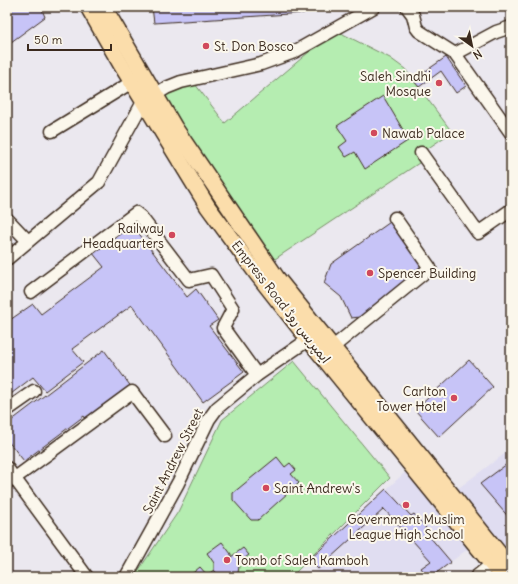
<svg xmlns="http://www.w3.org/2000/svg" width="518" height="584" font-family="Delius,'Playpen Sans Arabic',sans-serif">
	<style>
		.built { fill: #e0ddf1 }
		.green { fill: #b5edb1; stroke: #788c68 }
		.building { fill: #c7c4f7; stroke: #3b2a1e }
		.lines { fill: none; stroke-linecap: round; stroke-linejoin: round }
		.minor-casing { stroke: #3b2a1e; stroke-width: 15 }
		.major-casing { stroke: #3b2a1e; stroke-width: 18 }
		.minor { stroke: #fbf7ec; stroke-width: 12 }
		.major { stroke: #fbddab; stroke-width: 15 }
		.poi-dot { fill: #d1495b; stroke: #fbf7ec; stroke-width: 1.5 }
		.labels { text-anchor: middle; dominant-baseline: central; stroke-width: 4; stroke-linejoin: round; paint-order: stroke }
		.poi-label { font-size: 13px; fill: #3b2a1e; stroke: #fbf7ec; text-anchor: start }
		.street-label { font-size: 13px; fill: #3b2a1e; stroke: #fbf7ec }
	</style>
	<rect width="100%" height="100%" fill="#ebe8ef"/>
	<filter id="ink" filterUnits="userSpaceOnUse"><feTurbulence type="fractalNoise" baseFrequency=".025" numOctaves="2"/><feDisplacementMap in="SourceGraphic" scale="8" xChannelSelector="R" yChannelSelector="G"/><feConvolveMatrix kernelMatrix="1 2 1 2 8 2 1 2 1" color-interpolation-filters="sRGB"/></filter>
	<g filter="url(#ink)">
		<path class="built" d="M511 449V577H499L473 545 431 577H322L309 560 412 466 441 501Z"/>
		<g class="green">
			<path d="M335 30 390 58 405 69 452 132 421 153 425 159 269 263 141 100 195 84 225 123Z"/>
			<path d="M294 361 390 478 291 577H134L178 512 222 420Z"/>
		</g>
		<g class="building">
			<path d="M7 7H41L45 17 7 45Z"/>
			<path d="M152 7H304V13L154 23Z"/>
			<path d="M446 57 466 86 456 93 441 71 419 87 413 80Z"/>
			<path d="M383 96 409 140 365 169 355 152 346 157 339 147 347 141 337 126Z"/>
			<path d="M393 220 423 264 368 316 351 318 341 297 324 283 331 264Z"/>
			<path d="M131 223 187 297 196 289 218 320 209 326 244 372 203 402 132 305 72 349 83 362 45 391 33 377 7 397V339L8 338 7 336V322L33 304 41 314 104 267 92 252Z"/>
			<path d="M104 350 132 388 88 422 84 416 24 461 7 440V424Z"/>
			<path d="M469 360 493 387 439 437 415 410Z"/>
			<path d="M277 457 285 467 290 463 296 470 291 474 299 483 258 520H251L233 500V493Z"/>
			<path d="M511 461V485L505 490 511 498V520L480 484Z"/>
			<path d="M386 489 411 516 414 514 426 528 424 530 451 562 431 577H428L421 568 431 561 384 509 318 569 309 560Z"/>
			<path d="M222 542 231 554V557L243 548 249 555 237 564 239 566 238 573 233 577H219L214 570V563L207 553Z"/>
			<path d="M200 567 207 575 214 570 219 577H188Z"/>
		</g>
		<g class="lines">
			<g class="minor-casing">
				<g id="minor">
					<path d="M407 7 413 15 416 27 419 31 455 54 511 133"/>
					<path d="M455 54 496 32 511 27"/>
					<path d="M52 131 132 82"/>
					<path d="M421 153 478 233 511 210"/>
					<path d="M7 219 28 241"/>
					<path d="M7 259 99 182 143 102 166 88 181 82 261 64 294 52 374 7"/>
					<path d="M31 292 136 213 141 217 189 280 211 275 233 309 223 328 257 375"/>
					<path d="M333 347 430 268 395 218"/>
					<path d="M7 410 34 391"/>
					<path d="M7 468 87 577"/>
					<path d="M15 478 132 392 165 436"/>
					<path d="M126 577 178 483 209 419 217 408 257 375 315 335"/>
					<path d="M476 577 492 564"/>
				</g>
			</g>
			<g class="major-casing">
				<g id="major">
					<path d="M88 7 120 63 208 207 257 274 308 339 502 577"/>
					<path d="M104 7 175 128 277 278 511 568"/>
				</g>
			</g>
			<use href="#minor" class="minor"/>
			<use href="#major" class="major"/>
		</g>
	</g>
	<g class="poi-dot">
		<circle cx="206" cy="46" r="4"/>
		<circle cx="439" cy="83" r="4"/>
		<circle cx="374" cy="133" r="4"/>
		<circle cx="172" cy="235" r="4"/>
		<circle cx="370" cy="273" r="4"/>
		<circle cx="454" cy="398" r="4"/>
		<circle cx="266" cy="488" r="4"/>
		<circle cx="406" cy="505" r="4"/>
		<circle cx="227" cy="560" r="4"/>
	</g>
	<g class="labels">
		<g class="poi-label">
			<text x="214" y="46">St. Don Bosco</text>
			<text x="431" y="76" text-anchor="end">Saleh Sindhi<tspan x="431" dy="15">Mosque</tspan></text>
			<text x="382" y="133">Nawab Palace</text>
			<text x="164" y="228" text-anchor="end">Railway<tspan x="164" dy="15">Headquarters</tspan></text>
			<text x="378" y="273">Spencer Building</text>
			<text x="446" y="391" text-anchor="end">Carlton<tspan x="446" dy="15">Tower Hotel</tspan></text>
			<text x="274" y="488">Saint Andrew's</text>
			<text x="406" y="519" text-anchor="middle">Government Muslim<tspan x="406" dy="15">League High School</tspan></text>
			<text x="235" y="560">Tomb of Saleh Kamboh</text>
		</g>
		<g class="street-label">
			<text transform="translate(281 302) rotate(52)">Empress Road ایمپریس روڈ</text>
			<text transform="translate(173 461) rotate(-63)">Saint Andrew Street</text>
		</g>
	</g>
	<rect width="518" height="584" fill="none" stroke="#fbf7ec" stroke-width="24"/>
	<rect x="12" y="12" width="494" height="560" fill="none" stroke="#3b2a1e" stroke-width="1.5" filter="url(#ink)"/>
	<g transform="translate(472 46) rotate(147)" stroke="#fbf7ec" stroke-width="3" paint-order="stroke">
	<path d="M0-3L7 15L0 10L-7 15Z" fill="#3b2a1e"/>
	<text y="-6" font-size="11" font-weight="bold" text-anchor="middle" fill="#3b2a1e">N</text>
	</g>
	<path d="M28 44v6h83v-6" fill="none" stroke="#3b2a1e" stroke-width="2"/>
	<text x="34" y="44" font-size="12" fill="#3b2a1e" stroke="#fbf7ec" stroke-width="3" paint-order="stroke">50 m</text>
</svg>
